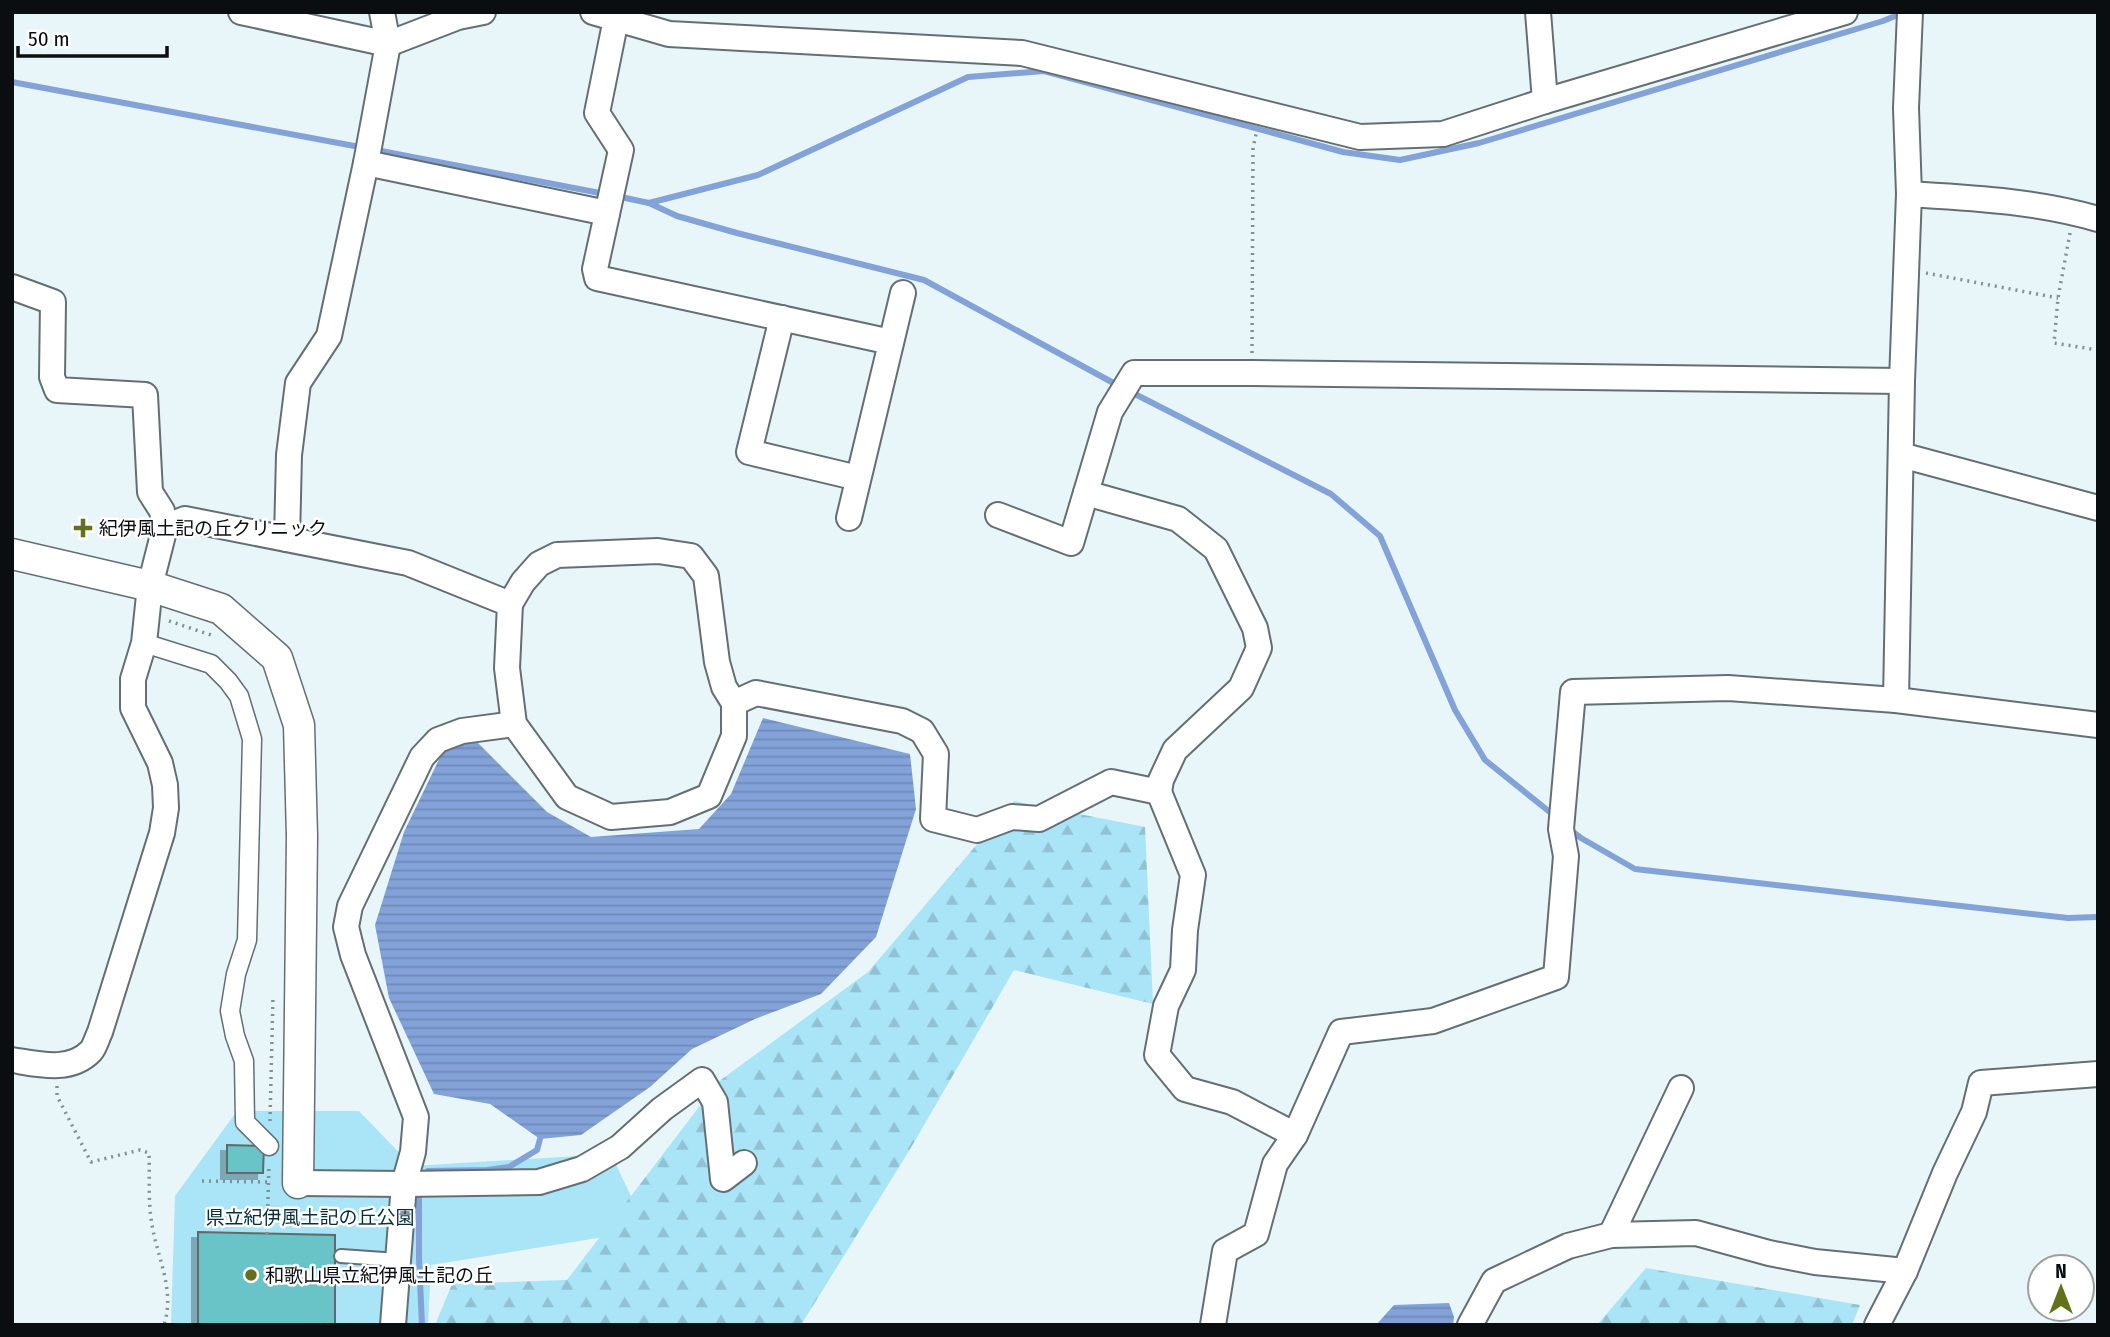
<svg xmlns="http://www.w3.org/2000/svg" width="2110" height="1337" font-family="'Fira Sans Condensed','Noto Sans JP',sans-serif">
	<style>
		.green { fill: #a9e4f7 }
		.forest { fill: url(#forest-firs) }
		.water { fill: url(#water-rules) }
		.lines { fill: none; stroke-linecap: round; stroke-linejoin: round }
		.stream { stroke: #82a2d8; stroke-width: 6 }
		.building { fill: #69c4c8; stroke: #5f6b6c; stroke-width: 2; filter: url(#shadow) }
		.service-casing { stroke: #646f73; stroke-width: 16 }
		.pedestrian-casing { stroke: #646f73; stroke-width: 21 }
		.minor-casing { stroke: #646f73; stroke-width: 28 }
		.tertiary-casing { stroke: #646f73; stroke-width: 33 }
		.path { stroke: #858e91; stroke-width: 3.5; stroke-dasharray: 2 5; stroke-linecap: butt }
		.service { stroke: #fff; stroke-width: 12 }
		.pedestrian { stroke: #fff; stroke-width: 18 }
		.minor { stroke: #fff; stroke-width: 24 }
		.tertiary { stroke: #fff; stroke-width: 30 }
		.poi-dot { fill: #63711c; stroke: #fff; stroke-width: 2.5 }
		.labels { text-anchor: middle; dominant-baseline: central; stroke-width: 5; stroke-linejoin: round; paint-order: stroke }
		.poi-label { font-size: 19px; fill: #0a0e10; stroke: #fff; text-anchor: start }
		.park-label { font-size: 19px; fill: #062f39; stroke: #fff }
	</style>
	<defs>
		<pattern id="forest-firs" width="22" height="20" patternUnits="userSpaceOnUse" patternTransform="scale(1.75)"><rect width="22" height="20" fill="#a9e4f7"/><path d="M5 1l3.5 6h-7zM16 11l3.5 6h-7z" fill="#90c2d3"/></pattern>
		<pattern id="water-rules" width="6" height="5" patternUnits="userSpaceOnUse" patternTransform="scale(1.75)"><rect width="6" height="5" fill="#82a2d8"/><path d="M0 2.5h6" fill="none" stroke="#6f8ab8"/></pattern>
		<filter id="shadow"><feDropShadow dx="-6" dy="6" stdDeviation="0" flood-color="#0004"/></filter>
	</defs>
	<rect width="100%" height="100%" fill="#e8f6fa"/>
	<path class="green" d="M237 1111H359L412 1166 611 1154 647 1230 431 1265 428 1325H171L175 1196Z"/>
	<g class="forest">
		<path d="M1014 801 1145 827 1153 1004 1014 970 909 1151 801 1325H435L452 1284 567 1280 718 1082 868 972Z"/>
		<path d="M1646 1268 1860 1305 1852 1325H1597Z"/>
	</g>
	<g class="water">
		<path d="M763 718 910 754 916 809 876 937 821 994 755 1019 692 1049 650 1087 581 1135 540 1139 490 1104 434 1094 389 998 375 925 404 832 445 747 477 742 547 812 591 837 699 829 731 794Z"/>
		<path d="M1449 1303 1454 1317 1453 1325H1376L1394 1305Z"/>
	</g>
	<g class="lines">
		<g class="stream">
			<path d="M12 82 365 148"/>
			<path d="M376 150 605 194"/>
			<path d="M616 196 649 203 677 216 737 233 924 280 1119 386"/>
			<path d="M649 203 758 175 968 77 1044 71 1343 152 1400 160 1479 143 1883 21 1905 12"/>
			<path d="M1129 391 1331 494 1380 536 1455 710 1485 760 1556 817"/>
			<path d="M1569 829 1581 838 1635 869 2068 918 2098 917"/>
			<path d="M428 1171 487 1170 509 1167 537 1150 540 1139"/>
			<path d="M419 1197V1258L422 1325"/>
		</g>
	</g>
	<g class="building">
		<path d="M227 1145 264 1146 263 1173H227Z"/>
		<path d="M198 1232 335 1235V1325H198Z"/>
	</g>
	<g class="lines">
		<g class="service-casing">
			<path id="service" d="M341 1256 398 1260"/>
		</g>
		<g class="pedestrian-casing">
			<path id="pedestrian" d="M144 643 211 664 228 681 239 696 252 739 247 940 236 974 230 1011 235 1036 244 1061 245 1122 269 1146"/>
		</g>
		<g class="minor-casing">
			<g id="minor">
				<path d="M241 12 388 44 458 17 483 12"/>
				<path d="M593 12 669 34 1022 53 1360 137 1443 134 1545 101 1845 12"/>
				<path d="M1538 12 1545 101"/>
				<path d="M616 19 597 113 621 150 595 269 597 278 891 342"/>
				<path d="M366 163 607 213"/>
				<path d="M1909 194C1973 198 2036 201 2098 219"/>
				<path d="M12 287 53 302 52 377 57 390 145 395 150 492 162 511 165 527"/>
				<path d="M782 318 749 452 858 478"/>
				<path d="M1901 455 2098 508"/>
				<path d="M1086 493 1178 519 1216 549 1255 628 1259 648 1241 688 1175 750 1161 780 1159 792"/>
				<path d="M998 515 1071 543 1110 412 1134 373H1252L1902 381"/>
				<path d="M849 518 903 293"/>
				<path d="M287 539 289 455 298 383 329 336 366 163 388 44 382 12"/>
				<path d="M510 604 523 582 539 564 557 555 658 551 691 556 706 576 717 662 724 687 734 703"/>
				<path d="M1896 700 1902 381 1909 194 1906 108 1910 12"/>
				<path d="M12 1060C38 1064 70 1073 91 1051 95 1046 97 1038 100 1032L162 833 166 808 165 785 160 763 133 708V679L144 643 150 586 165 527 185 519 408 563 510 604 507 668 514 724 567 797 611 817 670 812 709 796 734 736V703L756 693 902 721 922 731 936 754 933 819 977 830 1012 817 1039 819 1111 782 1159 792 1193 875 1185 930 1183 970 1166 1006 1157 1055 1185 1089 1232 1102 1295 1135 1275 1164 1256 1234 1225 1251 1213 1325"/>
				<path d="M1295 1135 1341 1032 1433 1021 1556 977 1566 856 1561 829 1573 692 1728 688 1896 700 2098 725"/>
				<path d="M298 1183 404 1184 539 1182 582 1169 620 1147 662 1109 702 1080 715 1102 723 1179 744 1163"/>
				<path d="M1611 1235 1681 1088"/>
				<path d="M393 1325 404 1184 413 1152 416 1117 353 955 346 927 350 906 422 757 438 740 462 731 514 724"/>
				<path d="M1470 1325 1494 1281 1568 1246 1611 1235 1696 1233 1769 1253 1815 1262 1905 1271"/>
				<path d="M1877 1325 1905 1271 1945 1173 1974 1112 1981 1083 2098 1074"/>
			</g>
		</g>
		<g class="tertiary-casing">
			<path id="tertiary" d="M12 554 150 586 221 609 277 658 299 725 302 836 298 1183"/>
		</g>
		<g class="path">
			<path d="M2070 233 2058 298 2054 343 2098 350"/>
			<path d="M1926 273 2058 298"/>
			<path d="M1252 353 1253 148 1256 134"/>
			<path d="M169 621 211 635"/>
			<path d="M57 1086V1096L91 1162 140 1150 149 1153C150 1175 148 1197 151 1218 155 1254 176 1288 164 1325"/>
			<path d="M270 1121 273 996"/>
			<path d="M202 1181 268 1182"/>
			<path d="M267 1234 269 1164"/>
		</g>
		<use href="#service" class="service"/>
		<use href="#pedestrian" class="pedestrian"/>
		<use href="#minor" class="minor"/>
		<use href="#tertiary" class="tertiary"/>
	</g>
	<g class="poi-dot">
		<path d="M79.5 517.5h7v7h7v7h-7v7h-7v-7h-7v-7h7z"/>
		<circle cx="251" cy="1275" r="7"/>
	</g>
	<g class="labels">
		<g class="poi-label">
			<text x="99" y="528">紀伊風土記の丘クリニック</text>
			<text x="265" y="1275">和歌山県立紀伊風土記の丘</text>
		</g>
		<g class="park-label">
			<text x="310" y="1217">県立紀伊風土記の丘公園</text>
		</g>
	</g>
	<rect width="2110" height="1337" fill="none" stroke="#0a0e10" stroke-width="28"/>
	<g transform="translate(2061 1288)"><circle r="33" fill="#ffffff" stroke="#9d9f9f" stroke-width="2"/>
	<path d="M0-5L12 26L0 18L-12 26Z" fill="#63711c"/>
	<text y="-10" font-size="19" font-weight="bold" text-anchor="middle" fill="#0a0e10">N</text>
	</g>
	<path d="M18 46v10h149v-10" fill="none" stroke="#0a0e10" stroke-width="3.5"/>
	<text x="28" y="46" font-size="21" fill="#0a0e10" stroke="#ffffff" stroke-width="5" paint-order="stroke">50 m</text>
</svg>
